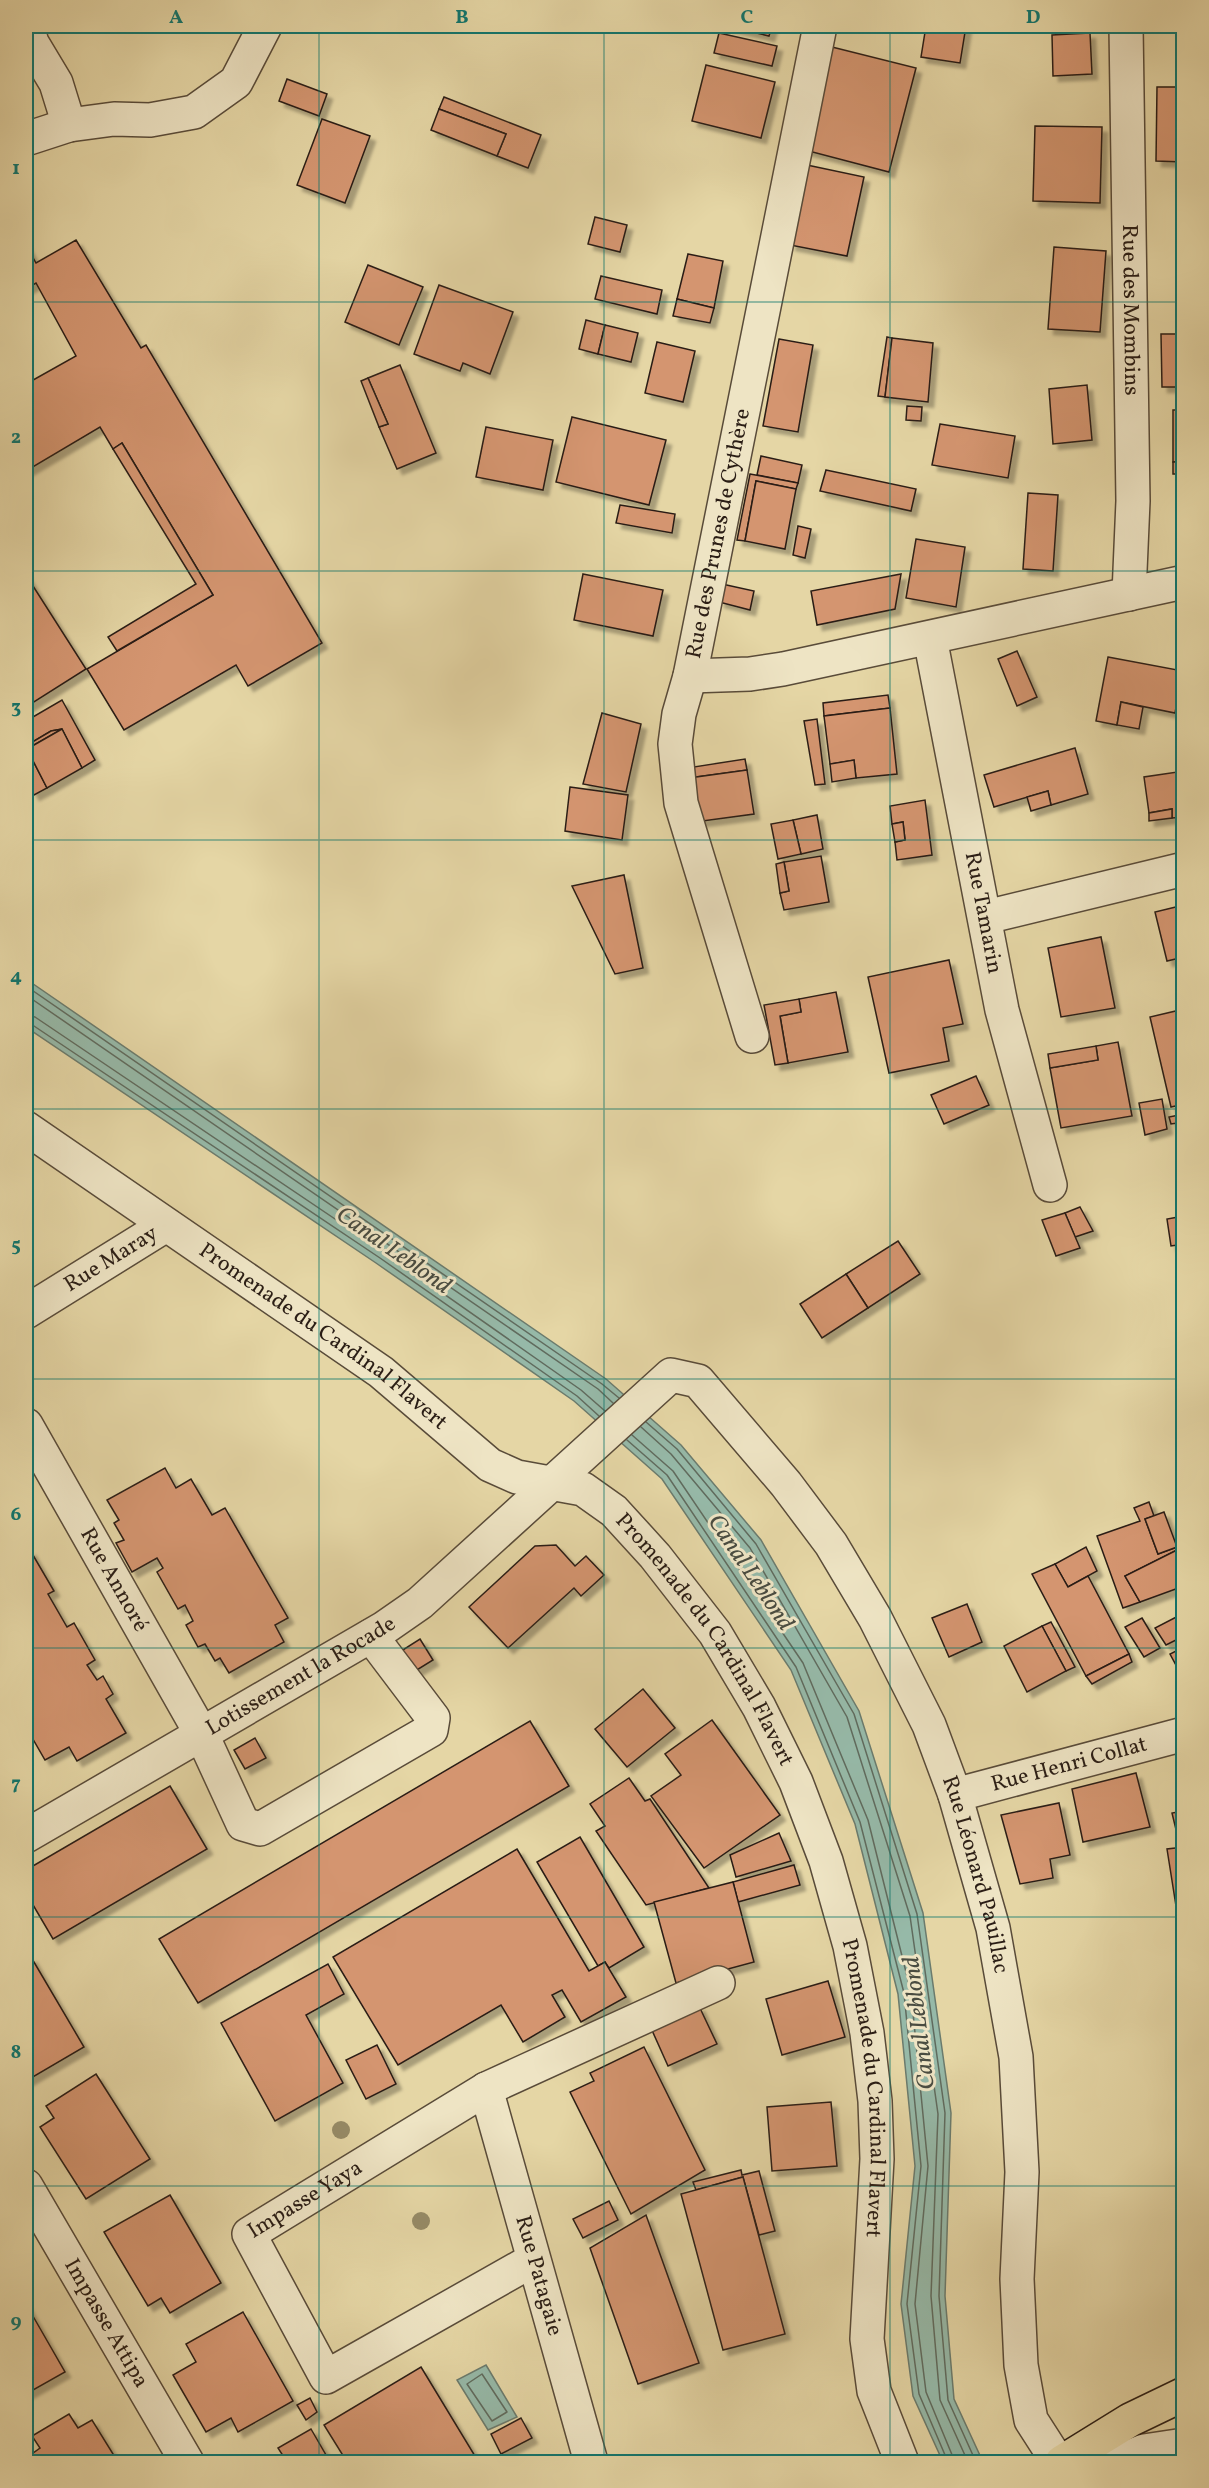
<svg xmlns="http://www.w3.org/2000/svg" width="1209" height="2488" font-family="Vollkorn,serif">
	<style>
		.water { fill: #96b9a8; stroke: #6b7b6d; stroke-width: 1.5 }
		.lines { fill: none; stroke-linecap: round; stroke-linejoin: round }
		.shore { stroke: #606b5e; stroke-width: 1.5 }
		.building { fill: #d49570; stroke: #2a1d15; stroke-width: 1.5; filter: url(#shadow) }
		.minor-casing { stroke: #594b39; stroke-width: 36 }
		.major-casing { stroke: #2a1d15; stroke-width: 36 }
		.minor { stroke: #eee4c4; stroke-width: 33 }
		.major { stroke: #e5d6a5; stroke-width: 33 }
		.tree { fill: #968b67 }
		.grid { fill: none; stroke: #0f766e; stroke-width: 1.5; stroke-opacity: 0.55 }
		.labels { text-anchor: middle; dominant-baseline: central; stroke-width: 6; stroke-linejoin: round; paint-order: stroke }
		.street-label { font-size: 22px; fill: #2a1d15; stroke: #eee4c4 }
		.water-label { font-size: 24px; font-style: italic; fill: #4a4c41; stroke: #eee4c4 }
		.neatline { fill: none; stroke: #0f766e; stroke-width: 2 }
		.grid-label { font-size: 20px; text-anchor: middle; font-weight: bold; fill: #0f766e }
	</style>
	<defs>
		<filter id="shadow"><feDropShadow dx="5.5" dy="5.5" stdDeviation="1.5" flood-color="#0004"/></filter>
	</defs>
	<rect width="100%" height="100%" fill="#e5d6a5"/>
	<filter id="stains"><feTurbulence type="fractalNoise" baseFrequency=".00333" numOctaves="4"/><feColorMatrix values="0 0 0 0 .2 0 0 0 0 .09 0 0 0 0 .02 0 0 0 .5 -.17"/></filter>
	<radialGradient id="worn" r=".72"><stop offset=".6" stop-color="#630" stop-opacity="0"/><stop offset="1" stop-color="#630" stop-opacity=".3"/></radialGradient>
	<g class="water">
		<path d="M26 979 606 1379 681 1445 761 1540 859 1711 923 1913 951 2113 945 2296 954 2399 983 2462H943L913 2396 901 2304 915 2166 898 1994 855 1824 791 1670 662 1479 574 1401 376 1263 26 1027Z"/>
		<path d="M486 2365 517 2417 488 2430 457 2380Z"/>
	</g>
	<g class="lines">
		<g class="shore">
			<path d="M26 986 602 1384 619 1398"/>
			<path d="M26 995 598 1389 613 1403"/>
			<path d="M26 1015 35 1017 384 1252 581 1390 605 1411"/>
			<path d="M26 1022 31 1024 380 1258 577 1396 599 1416"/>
			<path d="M646 1422 677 1449 756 1544 854 1714 917 1914 945 2113 939 2296 948 2400 976 2462"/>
			<path d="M641 1427 671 1454 750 1548 847 1717 910 1916 938 2114 931 2296 940 2400 968 2462"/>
			<path d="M632 1435 673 1471 803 1663 868 1820 911 1992 928 2166 915 2304 926 2392 955 2462"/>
			<path d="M627 1440 667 1475 796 1667 860 1822 904 1993 921 2166 907 2304 919 2394 948 2462"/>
			<path d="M482 2374 507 2412 492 2421 467 2384Z"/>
		</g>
	</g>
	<g class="building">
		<path d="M726 26H772L769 36Z"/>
		<path d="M926 26H966L960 63 921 57Z"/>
		<path d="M719 33 777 46 772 66 714 53Z"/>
		<path d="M1090 33 1092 74 1053 76 1052 35Z"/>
		<path d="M828 46 916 68 889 172 801 149Z"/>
		<path d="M706 65 775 82 761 138 692 121Z"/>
		<path d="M287 79 327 94 319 116 279 101Z"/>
		<path d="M1157 87H1184V162L1156 161Z"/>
		<path d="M444 97 541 135 528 168 497 156 506 134 439 109Z"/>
		<path d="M439 109 506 134 497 156 431 130Z"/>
		<path d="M322 119 370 136 345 203 297 185Z"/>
		<path d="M1035 126 1102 127 1100 203 1033 201Z"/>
		<path d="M807 165 864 177 847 256 790 245Z"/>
		<path d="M595 217 627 225 620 252 588 244Z"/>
		<path d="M76 240 141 348 146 345 322 643 248 686 236 665 124 730 87 669 213 595 122 443 113 449 100 427 26 471V384L76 356 36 283 26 289V245L36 263Z"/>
		<path d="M1054 247 1106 251 1100 332 1048 329Z"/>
		<path d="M688 254 723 261 714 308 677 299Z"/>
		<path d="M368 265 423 287 399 345 345 322Z"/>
		<path d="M601 276 662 290 657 314 595 299Z"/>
		<path d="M439 285 513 312 490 374 463 363 460 371 414 354Z"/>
		<path d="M677 299 714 308 710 323 673 316Z"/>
		<path d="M586 320 605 325 598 354 579 349Z"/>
		<path d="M605 325 638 333 631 362 598 354Z"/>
		<path d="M1161 334H1184V387H1162Z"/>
		<path d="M887 337 892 338 885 397 878 396Z"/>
		<path d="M892 338 933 343 928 402 885 397Z"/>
		<path d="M779 339 813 345 798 432 763 426Z"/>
		<path d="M657 342 695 351 683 402 645 393Z"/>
		<path d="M400 365 436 453 397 469 379 427 388 424 368 378Z"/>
		<path d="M368 378 388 424 379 427 361 381Z"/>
		<path d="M1087 385 1092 440 1053 444 1049 389Z"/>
		<path d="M907 406 922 407 921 421 906 420Z"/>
		<rect x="1173" y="410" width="11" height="52"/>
		<path d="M572 417 666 440 649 505 556 482Z"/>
		<path d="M940 424 1015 436 1008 478 932 465Z"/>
		<path d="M486 427 553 440 543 490 476 477Z"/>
		<path d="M122 443 213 595 117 651 108 637 196 584 113 449Z"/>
		<path d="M761 456 802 465 798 483 757 475Z"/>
		<rect x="1173" y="462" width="11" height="12"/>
		<path d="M826 470 916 489 911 511 820 491Z"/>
		<path d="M750 474 798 483 796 489 756 481 745 541 737 540Z"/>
		<path d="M756 481 796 489 785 549 745 541Z"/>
		<path d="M1028 493 1058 495 1053 571 1023 569Z"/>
		<path d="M620 505 675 514 672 533 616 523Z"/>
		<path d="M798 526 811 529 805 558 793 555Z"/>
		<path d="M916 539 965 547 956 607 906 598Z"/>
		<path d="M583 574 663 590 653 636 574 620Z"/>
		<path d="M901 574 895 609 817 625 811 591Z"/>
		<path d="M26 575 86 669 26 707Z"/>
		<path d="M722 584 754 591 750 610 719 602Z"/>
		<path d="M1017 651 1037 697 1017 706 998 659Z"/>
		<path d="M1108 657 1183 671 1175 713 1121 702 1117 725 1096 721Z"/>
		<path d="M888 695 890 708 824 716 823 703Z"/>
		<path d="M62 700 95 760 82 768 62 729 51 731 34 741 27 749 47 788 34 795 26 781V721Z"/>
		<path d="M1121 702 1143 707 1139 729 1117 725Z"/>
		<path d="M890 708 897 774 856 778 854 760 830 764 824 716Z"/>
		<path d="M602 713 641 724 626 792 583 784Z"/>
		<path d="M817 719 825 784 815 785 804 721Z"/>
		<path d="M62 729 27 749 34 741 51 731Z"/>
		<path d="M62 729 82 768 47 788 27 749Z"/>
		<path d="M1075 748 1088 794 1051 805 1048 791 994 807 984 775Z"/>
		<path d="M745 759 747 770 689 778 687 768Z"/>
		<path d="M854 760 856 778 832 782 830 764Z"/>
		<path d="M747 770 754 814 695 822 689 778Z"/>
		<path d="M1184 771V817L1172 818V809L1149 813 1144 777Z"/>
		<path d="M570 787 628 795 622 840 565 831Z"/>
		<path d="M1048 791 1051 805 1031 811 1027 797Z"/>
		<path d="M925 800 932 855 897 860 895 842 905 840 903 822 892 824 890 806Z"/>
		<path d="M1172 809V818L1149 821V813Z"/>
		<path d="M817 815 823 849 801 854 793 820Z"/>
		<path d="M793 820 801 854 778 859 771 824Z"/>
		<path d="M903 822 905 840 895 842 892 824Z"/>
		<path d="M821 856 829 902 784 910 780 893 789 891 784 862Z"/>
		<path d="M784 862 789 891 780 893 776 864Z"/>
		<path d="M624 875 643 968 615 974 572 886Z"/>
		<path d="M1184 905V957L1167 961 1155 912Z"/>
		<path d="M1101 937 1115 1008 1061 1017 1048 948Z"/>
		<path d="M949 960 963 1024 943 1028 949 1061 889 1073 868 977Z"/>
		<path d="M836 992 848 1052 788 1063 780 1016 801 1012 799 999Z"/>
		<path d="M799 999 801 1012 780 1016 788 1063 775 1065 764 1005Z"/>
		<path d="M1180 1010 1184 1027V1104L1171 1107 1150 1017Z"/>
		<path d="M1118 1042 1132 1116 1061 1128 1050 1068 1098 1060 1096 1046Z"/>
		<path d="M1096 1046 1098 1060 1050 1068 1048 1054Z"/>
		<path d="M976 1076 989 1105 944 1124 931 1095Z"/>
		<path d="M1162 1099 1167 1129 1145 1135 1139 1103Z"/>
		<path d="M1184 1114V1122L1171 1124 1169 1117Z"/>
		<path d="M1080 1207 1093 1231 1075 1237 1065 1213Z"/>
		<path d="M1065 1213 1080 1248 1056 1256 1042 1220Z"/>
		<path d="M1184 1216V1244L1171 1246 1167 1219Z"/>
		<path d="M898 1241 920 1274 868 1308 846 1274Z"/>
		<path d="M846 1274 868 1308 822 1338 800 1304Z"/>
		<path d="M165 1468 176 1488 191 1479 212 1515 225 1508 288 1618 275 1625 284 1642 229 1673 220 1658 215 1661 205 1644 198 1647 186 1625 193 1621 185 1605 178 1609 157 1572 163 1568 157 1558 132 1572 116 1543 124 1540 114 1523 119 1520 107 1500Z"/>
		<path d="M1149 1502 1154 1516 1145 1519 1158 1554 1177 1547V1550L1125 1576 1140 1602 1123 1608 1097 1536 1140 1521 1134 1508Z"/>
		<path d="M1164 1512 1177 1547 1158 1554 1145 1519Z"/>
		<path d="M556 1545 575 1566 586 1556 604 1575 581 1596 574 1588 508 1648 469 1607 535 1546Z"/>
		<path d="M1086 1547 1097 1571 1068 1587 1055 1564Z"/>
		<path d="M30 1550 54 1591 48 1594 67 1627 74 1623 95 1660 87 1665 97 1680 103 1676 113 1694 106 1699 126 1733 77 1761 69 1747 45 1760 26 1727V1553Z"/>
		<path d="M1177 1550 1184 1567V1586L1140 1602 1125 1576Z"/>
		<path d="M1055 1564 1068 1587 1088 1576 1129 1654 1086 1676 1032 1574Z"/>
		<path d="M967 1604 982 1642 949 1657 932 1618Z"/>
		<path d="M1184 1613V1636L1166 1645 1155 1628Z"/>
		<path d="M1142 1618 1160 1648 1144 1657 1125 1627Z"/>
		<path d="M1051 1622 1075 1667 1066 1671 1042 1626Z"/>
		<path d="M1042 1626 1066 1671 1027 1692 1004 1646Z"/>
		<path d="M420 1639 433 1660 412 1673 398 1653Z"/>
		<path d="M1184 1647V1680L1170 1654Z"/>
		<path d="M1129 1654 1132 1662 1092 1684 1086 1676Z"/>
		<path d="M643 1689 675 1728 627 1767 595 1729Z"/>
		<path d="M712 1720 780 1815 704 1868 651 1796 681 1775 665 1754Z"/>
		<path d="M530 1721 569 1786 198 2003 159 1939Z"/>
		<path d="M255 1738 266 1758 245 1769 234 1750Z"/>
		<path d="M1184 1767V1778H1179V1768Z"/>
		<path d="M1136 1773 1150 1827 1083 1842 1072 1789Z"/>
		<path d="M629 1778 645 1801 650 1799 709 1888 646 1905 596 1831 605 1826 590 1804Z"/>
		<path d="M1179 1778H1184V1797Z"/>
		<path d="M170 1786 207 1849 53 1939 26 1893V1870Z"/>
		<path d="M1059 1803 1070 1855 1050 1859 1053 1878 1020 1884 1001 1815Z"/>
		<path d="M1184 1811V1837L1178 1838 1172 1813Z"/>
		<path d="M779 1833 791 1861 736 1877 730 1855Z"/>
		<path d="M580 1837 644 1947 609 1968 605 1962 598 1966 537 1862Z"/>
		<path d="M1184 1847V1905L1176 1906 1167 1849Z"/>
		<path d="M517 1849 589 1971 605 1962 626 1997 581 2022 562 1990 552 1995 565 2017 523 2042 501 2005 398 2065 333 1957Z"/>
		<path d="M794 1865 800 1885 738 1902 733 1882Z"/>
		<path d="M733 1882 754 1962 676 1983 654 1902Z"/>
		<path d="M31 1957 84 2047 26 2081V1960Z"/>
		<path d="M328 1964 344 1994 306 2015 343 2083 275 2121 221 2023Z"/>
		<path d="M828 1981 845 2037 782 2055 766 1999Z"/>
		<path d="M699 2006 717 2044 668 2066 651 2028Z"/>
		<path d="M377 2045 396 2084 366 2099 346 2060Z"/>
		<path d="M644 2047 705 2170 631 2214 570 2092 594 2081 590 2073Z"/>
		<path d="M96 2074 150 2159 86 2199 40 2127 54 2118 46 2106Z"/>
		<path d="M831 2102 837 2166 772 2171 767 2107Z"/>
		<path d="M741 2170 742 2175 759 2171 775 2231 759 2235 743 2177 696 2190 693 2182Z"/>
		<path d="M743 2177 785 2334 723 2350 681 2194Z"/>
		<path d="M170 2195 221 2283 170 2313 161 2298 148 2306 104 2232Z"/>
		<path d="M609 2201 618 2220 583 2238 573 2219Z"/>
		<path d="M646 2215 699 2363 638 2384 590 2248Z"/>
		<path d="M26 2304 65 2372 26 2394Z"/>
		<path d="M243 2312 293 2401 238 2432 231 2418 206 2432 173 2375 196 2362 186 2344Z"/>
		<path d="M421 2367 478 2461 347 2462 324 2425Z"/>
		<path d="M310 2398 317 2412 306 2420 297 2405Z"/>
		<path d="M69 2414 78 2428 92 2420 118 2462H33L29 2456 40 2448 32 2436Z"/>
		<path d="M521 2418 532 2438 501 2454 491 2434Z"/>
		<path d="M311 2429 326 2455 313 2462H287L278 2448Z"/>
	</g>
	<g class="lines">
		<g class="minor-casing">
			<g id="minor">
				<path d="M27 26 32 43 56 83 69 125"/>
				<path id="s1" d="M1126 26 1133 501 1129 594"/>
				<path d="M26 139 69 125 114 119 150 120 194 112 236 82 265 26"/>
				<path id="s2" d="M930 638 1002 1010 1050 1185"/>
				<path d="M690 676 750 674 783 669 1184 582"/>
				<path d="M986 917 1184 869"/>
				<path id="s3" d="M752 1036 681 803 675 744 679 714 690 676 820 26"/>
				<path id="s4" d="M26 1128 381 1372 490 1465 517 1477 583 1489 614 1511 655 1556 715 1633 759 1707 796 1782 826 1861 850 1946 867 2033 875 2101 877 2159 867 2339 874 2391 902 2462"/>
				<path id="s5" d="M26 1312 166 1225"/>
				<path id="s6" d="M26 1425 202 1735 243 1824 260 1829 431 1730 433 1718 371 1636"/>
				<path id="s7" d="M955 1795 1184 1734"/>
				<path id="s8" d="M26 1836 384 1628 420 1603 671 1375 698 1381 786 1484 831 1544 875 1618 929 1725 955 1795 993 1928 1016 2057 1022 2172 1017 2279 1021 2365 1031 2420 1058 2462"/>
				<path id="s9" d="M486 2089 591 2462"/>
				<path id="s10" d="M26 2186 187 2462"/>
				<path id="s11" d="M533 2260 326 2377 249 2234 486 2089 718 1983"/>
				<path d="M1117 2462 1144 2451 1184 2445"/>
			</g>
		</g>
		<g class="major-casing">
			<path id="major" d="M1062 2462 1130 2420 1184 2394"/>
		</g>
		<use href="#minor" class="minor"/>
		<use href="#major" class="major"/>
	</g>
	<g class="tree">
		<circle cx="341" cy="2130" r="9"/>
		<circle cx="421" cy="2221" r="9"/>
	</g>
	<path class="grid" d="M319 26V2462M604 26V2462M890 26V2462M26 302H1184M26 571H1184M26 840H1184M26 1109H1184M26 1379H1184M26 1648H1184M26 1917H1184M26 2186H1184"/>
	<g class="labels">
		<g class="street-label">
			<text stroke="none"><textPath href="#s1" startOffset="284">Rue des Mombins</textPath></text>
			<text stroke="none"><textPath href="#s3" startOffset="518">Rue des Prunes de Cythère</textPath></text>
			<text stroke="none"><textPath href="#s2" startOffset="280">Rue Tamarin</textPath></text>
			<text stroke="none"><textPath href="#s5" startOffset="100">Rue Maray</textPath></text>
			<text stroke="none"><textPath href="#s4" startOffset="363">Promenade du Cardinal Flavert</textPath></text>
			<text stroke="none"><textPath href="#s6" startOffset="178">Rue Annoré</textPath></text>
			<text stroke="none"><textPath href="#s4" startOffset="867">Promenade du Cardinal Flavert</textPath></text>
			<text stroke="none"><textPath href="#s8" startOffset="318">Lotissement la Rocade</textPath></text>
			<text stroke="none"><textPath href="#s7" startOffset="118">Rue Henri Collat</textPath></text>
			<text stroke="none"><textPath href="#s8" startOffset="1398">Rue Léonard Pauillac</textPath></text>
			<text stroke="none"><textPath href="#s4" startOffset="1353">Promenade du Cardinal Flavert</textPath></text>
			<text stroke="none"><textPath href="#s11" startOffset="466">Impasse Yaya</textPath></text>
			<text stroke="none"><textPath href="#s9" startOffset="194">Rue Patagaie</textPath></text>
			<text stroke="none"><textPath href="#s10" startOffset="159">Impasse Attipa</textPath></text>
		</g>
		<g class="water-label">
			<text transform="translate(393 1251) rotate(35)">Canal Leblond</text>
			<text transform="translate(750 1573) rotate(56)">Canal Leblond</text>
			<text transform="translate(920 2023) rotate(-97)">Canal Leblond</text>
		</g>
	</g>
	<rect width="1209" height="2488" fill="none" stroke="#e5d6a5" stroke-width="66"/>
	<rect x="33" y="33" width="1143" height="2422" class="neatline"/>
	<g class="grid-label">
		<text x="176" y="23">A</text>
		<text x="462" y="23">B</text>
		<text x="747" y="23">C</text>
		<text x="1033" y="23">D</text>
		<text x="16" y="174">1</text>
		<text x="16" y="443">2</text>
		<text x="16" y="713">3</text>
		<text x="16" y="982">4</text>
		<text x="16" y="1251">5</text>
		<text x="16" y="1520">6</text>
		<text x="16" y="1789">7</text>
		<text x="16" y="2058">8</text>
		<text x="16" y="2327">9</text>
	</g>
	<rect width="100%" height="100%" filter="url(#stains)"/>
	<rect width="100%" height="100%" fill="url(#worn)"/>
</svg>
